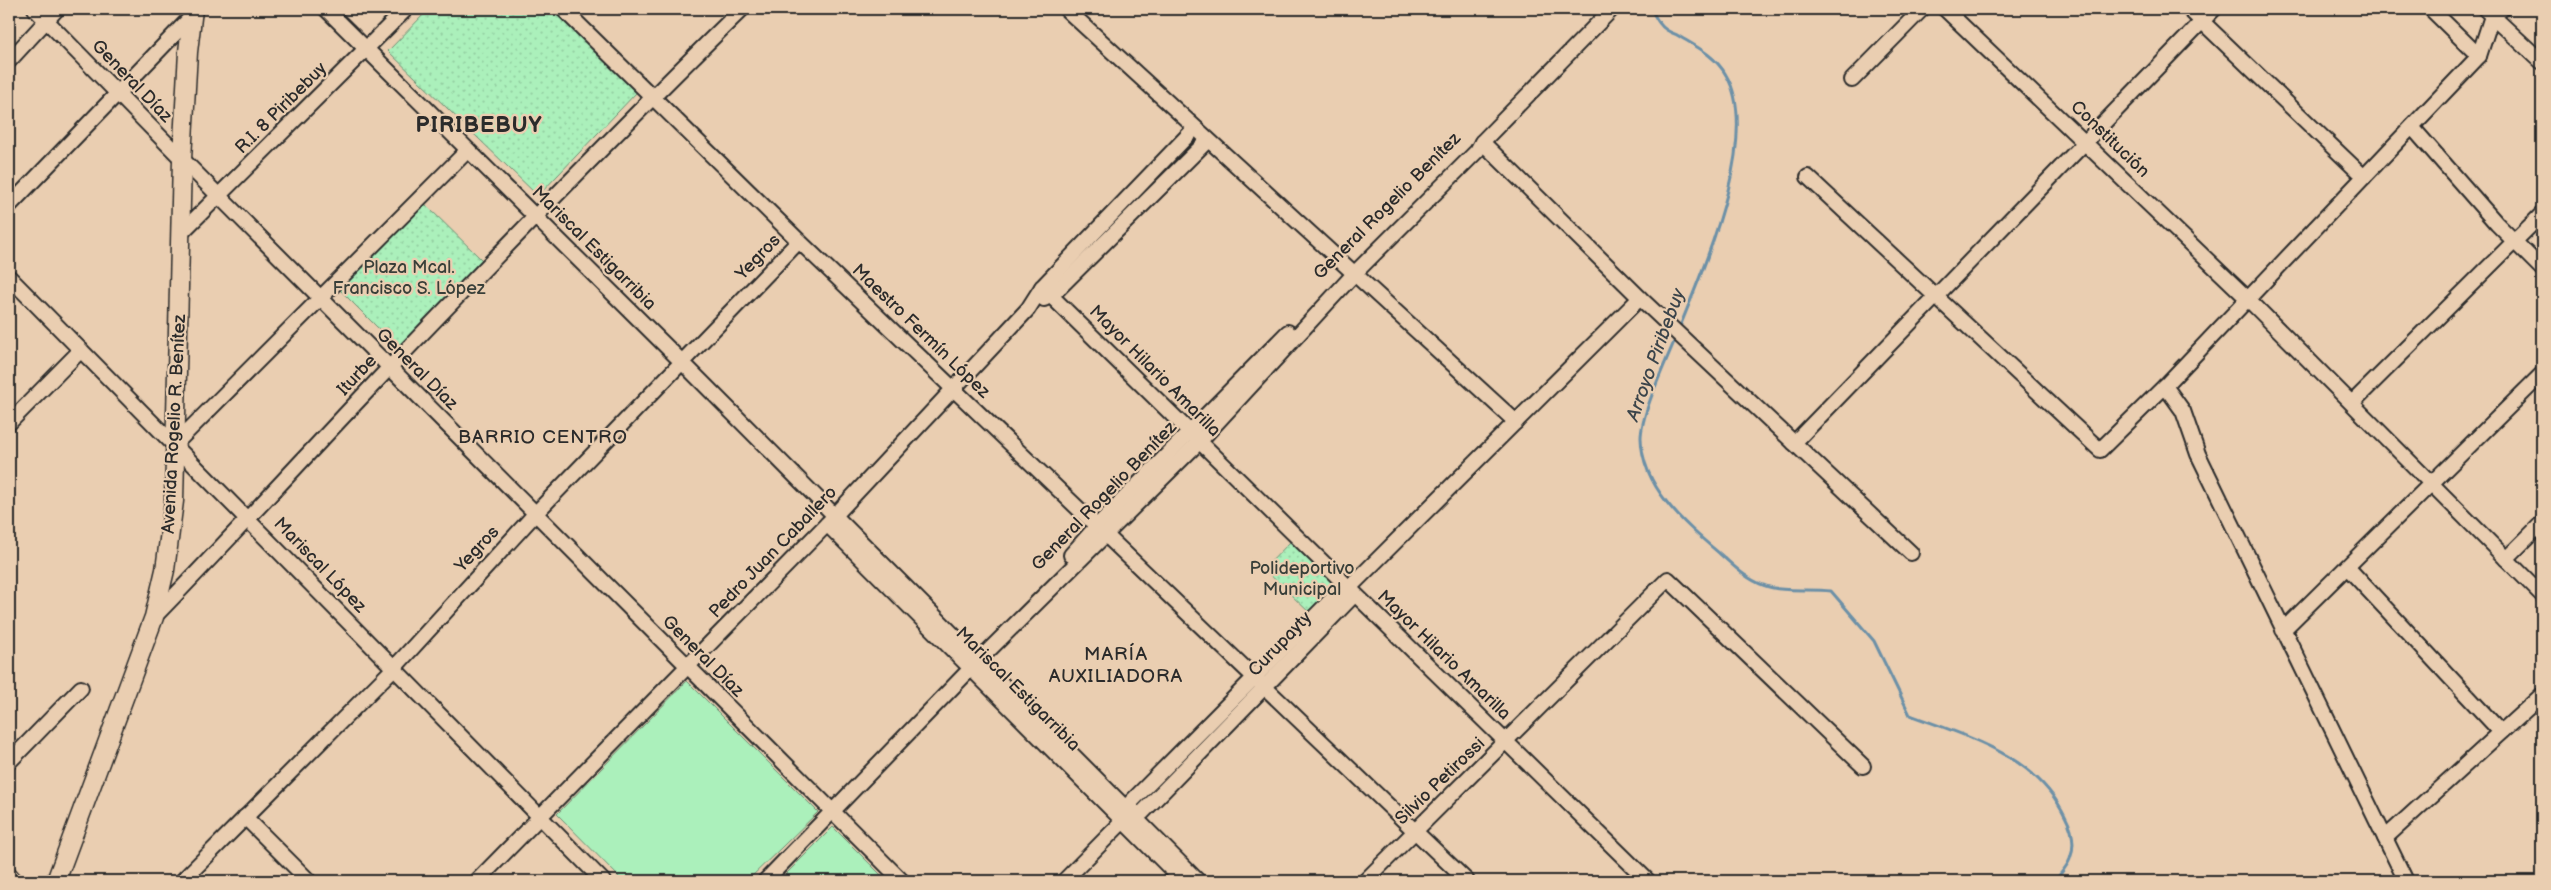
<svg xmlns="http://www.w3.org/2000/svg" width="2551" height="890" font-family="'Balsamiq Sans',sans-serif">
	<style>
		.green { fill: url(#green-dots); stroke: #6b8e73 }
		.pitch { fill: #abf0bb; stroke: #6b8e73 }
		.lines { fill: none; stroke-linecap: round; stroke-linejoin: round }
		.stream { stroke: #6c90a7; stroke-width: 3 }
		.minor-casing { stroke: #2b2b2b; stroke-width: 18 }
		.major-casing { stroke: #2b2b2b; stroke-width: 21 }
		.minor { stroke: #eaceb1; stroke-width: 14 }
		.major { stroke: #eaceb1; stroke-width: 18 }
		.labels { text-anchor: middle; dominant-baseline: central; stroke-width: 4.5; stroke-linejoin: round; paint-order: stroke }
		.street-label { font-size: 18px; fill: #2b2b2b; stroke: #eaceb1 }
		.park-label { font-size: 18px; fill: #383f39; stroke: #eaceb1 }
		.water-label { font-size: 19px; font-style: italic; fill: #3b444a; stroke: #eaceb1 }
		.neighbourhood-label { font-size: 19px; letter-spacing: 1px; fill: #2b2b2b; stroke: #eaceb1 }
		.district-label { font-size: 22px; font-weight: bold; letter-spacing: 1px; fill: #2b2b2b; stroke: #eaceb1 }
	</style>
	<defs>
		<pattern id="green-dots" width="8" height="8" patternUnits="userSpaceOnUse" patternTransform="scale(1.25)"><rect width="8" height="8" fill="#abf0bb"/><path d="M2 2h.1M6 6h.1" fill="none" stroke="#93cea1" stroke-width="1.8" stroke-linecap="round"/></pattern>
	</defs>
	<rect width="100%" height="100%" fill="#eaceb1"/>
	<filter id="ink" filterUnits="userSpaceOnUse"><feTurbulence type="fractalNoise" baseFrequency=".02" numOctaves="2"/><feDisplacementMap in="SourceGraphic" scale="10" xChannelSelector="R" yChannelSelector="G"/><feConvolveMatrix kernelMatrix="1 2 1 2 8 2 1 2 1" color-interpolation-filters="sRGB"/></filter>
	<g filter="url(#ink)">
		<g class="green">
			<path d="M429 9H551L637 92 538 196 388 51Z"/>
			<path d="M424 203 483 261 398 348 340 290Z"/>
			<path d="M1292 540 1341 586 1313 616 1264 569Z"/>
		</g>
		<g class="pitch">
			<path d="M687 681 818 812 747 881H623L557 814Z"/>
			<path d="M833 827 887 881H779Z"/>
		</g>
		<g class="lines">
			<g class="stream">
				<path d="M1651 9C1654 14 1657 21 1661 25 1664 30 1672 33 1677 35 1695 46 1715 55 1726 75 1762 135 1703 269 1679 329"/>
				<path d="M1676 337C1666 362 1641 414 1641 438 1642 488 1685 524 1720 554 1733 565 1746 579 1763 585 1783 593 1809 588 1831 591L1874 641 1910 715C1968 737 2036 755 2065 816 2072 829 2076 844 2070 859 2067 867 2060 874 2055 881"/>
			</g>
			<g class="minor-casing">
				<g id="minor">
					<path d="M35 9 182 159 902 881"/>
					<path d="M326 9 683 363 1198 881"/>
					<path d="M563 9 799 241 1467 881"/>
					<path d="M1066 9 1516 422"/>
					<path d="M1945 9 2248 299 2542 595"/>
					<path d="M2189 9 2364 177"/>
					<path d="M2431 9 2479 56"/>
					<path d="M2485 9 2542 62"/>
					<path d="M9 61 57 9"/>
					<path d="M1852 80 1922 9"/>
					<path d="M2412 127 2497 224 2542 269"/>
					<path d="M1482 142 1640 298 1911 553"/>
					<path d="M1808 177 2100 450 2165 386 2479 56 2492 16 2502 9"/>
					<path d="M9 206 194 14"/>
					<path d="M182 232 406 9"/>
					<path d="M9 277 603 881"/>
					<path d="M1042 287 1648 881"/>
					<path d="M1044 299 1052 295 1208 140"/>
					<path d="M2165 386 2183 411 2198 454 2406 881"/>
					<path d="M2352 403 2542 214"/>
					<path d="M9 423 81 350"/>
					<path d="M1794 443 2214 9"/>
					<path d="M175 444 468 150"/>
					<path d="M827 524 1183 881"/>
					<path d="M1071 555 1097 526 1288 332"/>
					<path d="M2506 559 2542 523"/>
					<path d="M2347 567 2501 732"/>
					<path d="M154 617C234 535 311 450 390 367 506 246 622 126 742 9"/>
					<path d="M2283 630 2542 374"/>
					<path d="M9 762 81 688"/>
					<path d="M1131 813H1142L1350 599 1349 588"/>
					<path d="M245 817 309 881"/>
					<path d="M2385 838 2542 695"/>
					<path d="M9 874 15 881"/>
					<path d="M182 881 394 668 535 514 799 241"/>
					<path d="M477 881 827 524 1028 309 1042 287 1195 128"/>
					<path d="M765 881 979 660 1199 442 1354 274 1477 151 1482 142 1612 9"/>
					<path d="M1064 881 1131 813V802L1340 591 1349 588 1640 298"/>
					<path d="M1365 881 1668 579 1863 766"/>
				</g>
			</g>
			<g class="major-casing">
				<path id="major" d="M56 881 154 617 165 570 174 501 182 159 188 52 193 9"/>
			</g>
			<use href="#minor" class="minor"/>
			<use href="#major" class="major"/>
		</g>
	</g>
	<g class="labels">
		<g class="street-label">
			<text transform="translate(132 81) rotate(46)">General Díaz</text>
			<text transform="translate(281 108) rotate(-45)">R.I. 8 Piribebuy</text>
			<text transform="translate(2110 139) rotate(44)">Constitución</text>
			<text transform="translate(1387 206) rotate(-45)">General Rogelio Benítez</text>
			<text transform="translate(594 248) rotate(45)">Mariscal Estigarribia</text>
			<text transform="translate(758 257) rotate(-46)">Yegros</text>
			<text transform="translate(921 331) rotate(44)">Maestro Fermín López</text>
			<text transform="translate(417 369) rotate(45)">General Díaz</text>
			<text transform="translate(1155 371) rotate(45)">Mayor Hilario Amarilla</text>
			<text transform="translate(357 375) rotate(-47)">Iturbe</text>
			<text transform="translate(174 424) rotate(-87)">Avenida Rogelio R. Benítez</text>
			<text transform="translate(1104 496) rotate(-46)">General Rogelio Benítez</text>
			<text transform="translate(477 549) rotate(-47)">Yegros</text>
			<text transform="translate(773 552) rotate(-46)">Pedro Juan Caballero</text>
			<text transform="translate(320 565) rotate(46)">Mariscal López</text>
			<text transform="translate(1280 644) rotate(-46)">Curupayty</text>
			<text transform="translate(1444 655) rotate(44)">Mayor Hilario Amarilla</text>
			<text transform="translate(703 656) rotate(45)">General Díaz</text>
			<text transform="translate(1018 689) rotate(45)">Mariscal Estigarribia</text>
			<text transform="translate(1440 781) rotate(-44)">Silvio Petirossi</text>
		</g>
		<g class="park-label">
			<text x="409" y="267">Plaza Mcal.<tspan x="409" dy="21">Francisco S. López</tspan></text>
			<text x="1302" y="568">Polideportivo<tspan x="1302" dy="21">Municipal</tspan></text>
		</g>
		<g class="water-label">
			<text transform="translate(1656 355) rotate(-70)">Arroyo Piribebuy</text>
		</g>
		<g class="neighbourhood-label">
			<text x="543" y="437">BARRIO CENTRO</text>
			<text x="1116" y="654">MARÍA<tspan x="1116" dy="22">AUXILIADORA</tspan></text>
		</g>
		<g class="district-label">
			<text x="479" y="125">PIRIBEBUY</text>
		</g>
	</g>
	<rect width="2551" height="890" fill="none" stroke="#eaceb1" stroke-width="30"/>
	<rect x="15" y="15" width="2521" height="860" fill="none" stroke="#2b2b2b" stroke-width="2" filter="url(#ink)"/>
</svg>
